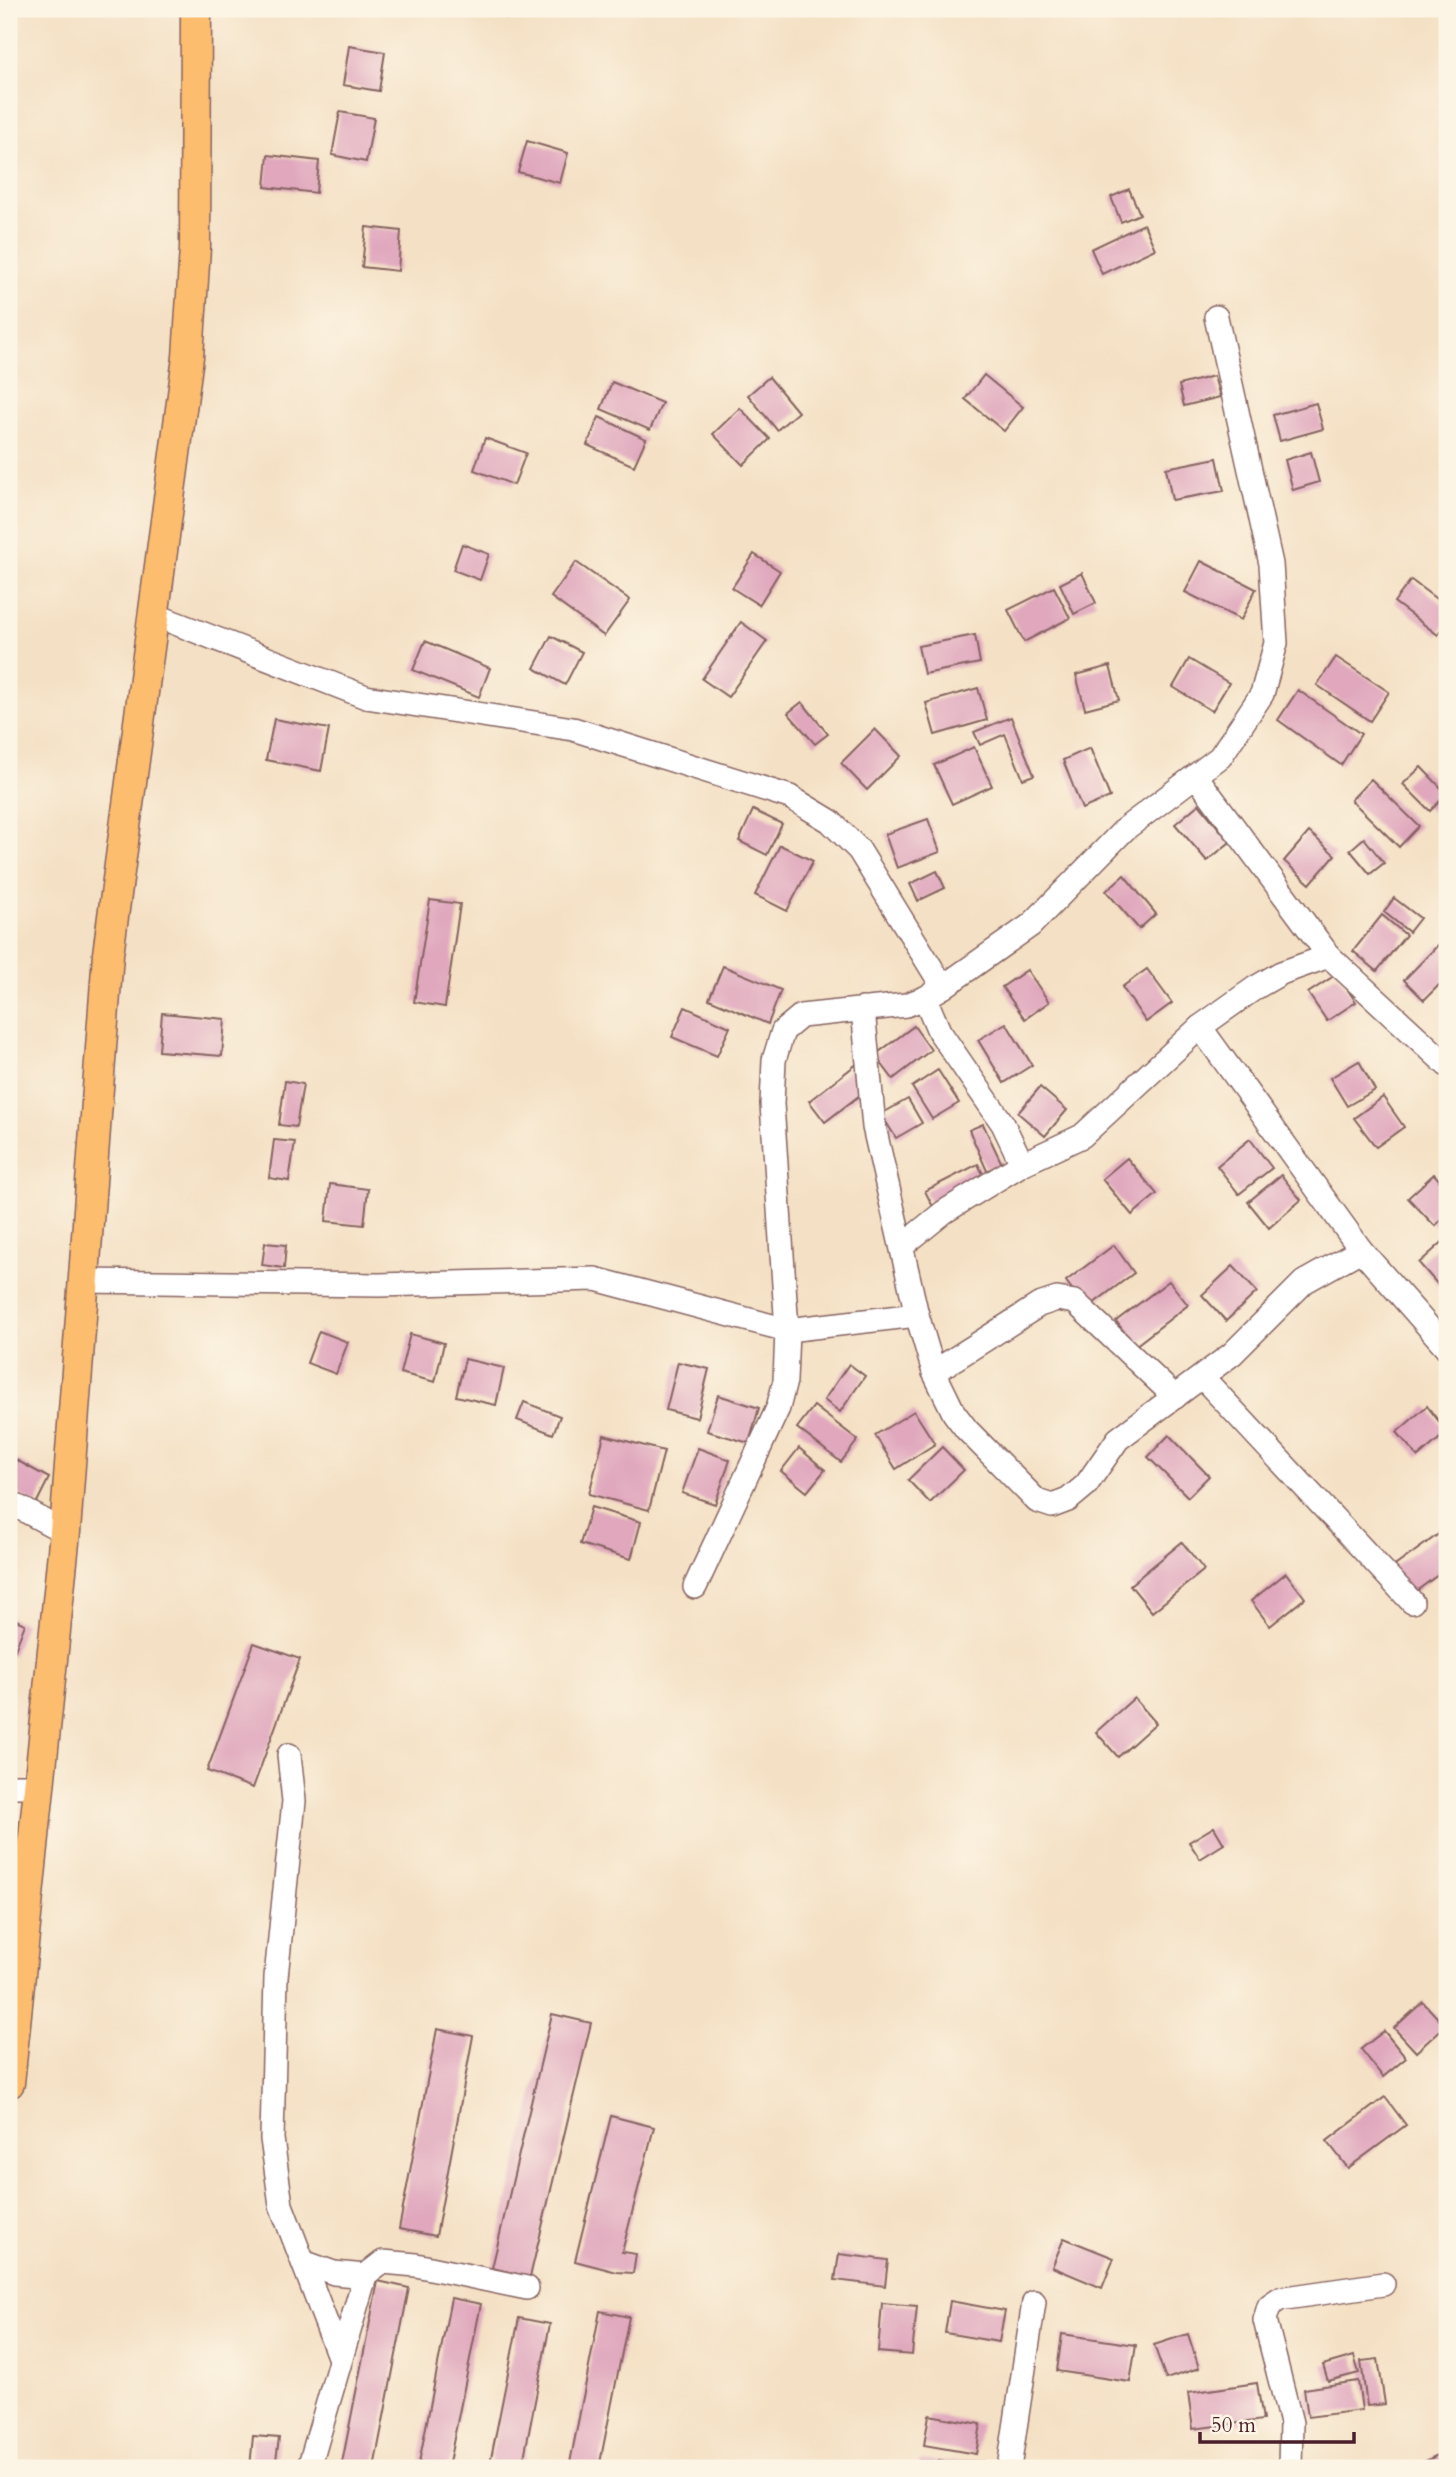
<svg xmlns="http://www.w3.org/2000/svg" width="1456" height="2477" font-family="Cardo,serif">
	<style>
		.building { fill: #e0a7bd }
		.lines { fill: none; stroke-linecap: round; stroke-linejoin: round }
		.minor-casing { stroke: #866361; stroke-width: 26 }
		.major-casing { stroke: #866361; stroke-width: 33 }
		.minor { stroke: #fff; stroke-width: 23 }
		.major { stroke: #fcbd6e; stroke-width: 30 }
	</style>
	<rect width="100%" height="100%" fill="#fcf5e5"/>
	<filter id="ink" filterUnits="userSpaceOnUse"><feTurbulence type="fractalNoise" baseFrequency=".0143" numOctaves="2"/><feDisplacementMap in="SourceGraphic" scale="14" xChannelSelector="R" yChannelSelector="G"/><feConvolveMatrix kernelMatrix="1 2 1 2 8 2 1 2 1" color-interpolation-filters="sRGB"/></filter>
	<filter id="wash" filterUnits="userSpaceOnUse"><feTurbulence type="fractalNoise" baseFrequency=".00686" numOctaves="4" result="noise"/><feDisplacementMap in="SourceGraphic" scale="28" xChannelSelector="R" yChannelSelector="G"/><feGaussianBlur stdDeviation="1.57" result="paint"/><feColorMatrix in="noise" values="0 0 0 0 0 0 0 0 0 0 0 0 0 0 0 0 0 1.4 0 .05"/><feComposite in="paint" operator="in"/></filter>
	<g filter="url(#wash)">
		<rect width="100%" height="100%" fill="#f4e0c4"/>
		<g id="blocks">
			<g class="building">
				<path d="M480 9H510L507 18Z"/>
				<path d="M349 46 385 52 379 91 343 85Z"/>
				<path d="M340 112 374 118 366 162 332 155Z"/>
				<path d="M527 141 568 153 560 183 518 172Z"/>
				<path d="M268 155 319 161 316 193 265 187Z"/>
				<path d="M1129 189 1140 214 1121 222 1111 197Z"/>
				<path d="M1144 224 1155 249 1102 274 1091 249Z"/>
				<path d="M366 227 401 231 398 271 362 267Z"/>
				<path d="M984 375 1023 407 1004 431 965 399Z"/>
				<path d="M1214 376 1220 397 1184 406 1179 385Z"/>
				<path d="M769 377 798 412 777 430 748 395Z"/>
				<path d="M612 382 662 403 650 430 601 409Z"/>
				<path d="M1316 403 1323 429 1280 441 1273 415Z"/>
				<path d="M740 408 770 439 743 465 713 434Z"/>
				<path d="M599 417 646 439 634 466 587 445Z"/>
				<path d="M485 438 526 453 514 485 474 470Z"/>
				<path d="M1311 452 1319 482 1293 490 1285 460Z"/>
				<path d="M1217 458 1224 491 1172 500 1166 468Z"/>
				<path d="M462 544 489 554 480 580 453 570Z"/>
				<path d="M754 554 780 571 759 605 732 588Z"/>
				<path d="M1201 561 1256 589 1241 620 1185 592Z"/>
				<path d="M576 562 630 600 604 636 551 597Z"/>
				<path d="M1082 573 1096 603 1074 614 1060 584Z"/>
				<path d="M1411 580 1447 607V622L1438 635 1394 602Z"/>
				<path d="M1054 587 1070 618 1024 642 1008 610Z"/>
				<path d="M741 622 767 641 728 697 702 679Z"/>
				<path d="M975 635 980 663 924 674 918 646Z"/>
				<path d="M551 636 582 652 565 685 534 668Z"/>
				<path d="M425 641 490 668 479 697 413 670Z"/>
				<path d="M1336 657 1389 692 1370 721 1317 685Z"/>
				<path d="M1189 659 1229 683 1212 711 1173 687Z"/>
				<path d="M1110 666 1119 700 1085 709 1076 675Z"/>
				<path d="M978 688 987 720 935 735 926 703Z"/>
				<path d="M1298 690 1361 734 1341 765 1278 720Z"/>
				<path d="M802 702 828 734 815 744 788 713Z"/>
				<path d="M1011 717 1034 775 1023 779 1005 734 980 745 974 732Z"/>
				<path d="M274 719 329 729 321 771 266 760Z"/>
				<path d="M875 729 901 756 867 790 841 763Z"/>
				<path d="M974 747 992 786 952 804 934 765Z"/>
				<path d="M1090 748 1110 797 1082 809 1063 760Z"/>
				<path d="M1421 767 1447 794 1430 811 1403 784Z"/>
				<path d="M1371 779 1419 826 1399 847 1351 800Z"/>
				<path d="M1199 804 1230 842 1207 861 1175 824Z"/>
				<path d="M753 810 782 824 767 855 739 841Z"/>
				<path d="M928 819 940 852 897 868 885 834Z"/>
				<path d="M1309 832 1335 855 1310 884 1284 861Z"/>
				<path d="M1364 838 1384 863 1370 874 1350 850Z"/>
				<path d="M780 845 813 861 787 911 755 895Z"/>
				<path d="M937 871 945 888 918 901 910 884Z"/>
				<path d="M1124 875 1156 914 1139 929 1106 891Z"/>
				<path d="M1394 898 1420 918 1409 932 1384 912Z"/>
				<path d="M430 900 460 904 445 1007 414 1002Z"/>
				<path d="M1382 915 1406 935 1377 971 1353 951Z"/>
				<path d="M1440 943 1447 951V977L1424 1000 1404 980Z"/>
				<path d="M723 966 781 990 768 1024 709 999Z"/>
				<path d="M1147 969 1172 1003 1146 1022 1122 987Z"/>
				<path d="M1027 970 1049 1002 1025 1019 1002 987Z"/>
				<path d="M1337 974 1356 1002 1327 1021 1308 993Z"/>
				<path d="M685 1007 730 1027 717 1056 672 1037Z"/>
				<path d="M162 1013 225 1019 222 1056 159 1051Z"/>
				<path d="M1006 1023 1032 1065 1004 1083 978 1040Z"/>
				<path d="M914 1026 931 1050 893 1079 875 1055Z"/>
				<path d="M862 1060 878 1081 825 1122 809 1101Z"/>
				<path d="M1359 1061 1375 1090 1347 1106 1330 1078Z"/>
				<path d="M938 1070 959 1103 932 1119 912 1087Z"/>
				<path d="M285 1081 303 1084 296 1127 279 1125Z"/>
				<path d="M1040 1087 1067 1110 1045 1136 1018 1113Z"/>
				<path d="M1383 1097 1404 1127 1376 1147 1354 1118Z"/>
				<path d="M908 1099 922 1123 896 1138 881 1114Z"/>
				<path d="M983 1124 1002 1164 987 1171 969 1130Z"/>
				<path d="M1250 1139 1272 1168 1239 1194 1217 1166Z"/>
				<path d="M274 1140 295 1142 289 1181 269 1178Z"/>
				<path d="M1127 1158 1157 1194 1132 1215 1102 1179Z"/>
				<path d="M978 1164 987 1182 934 1209 925 1191Z"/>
				<path d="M1434 1174 1447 1189V1214L1435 1226 1408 1198Z"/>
				<path d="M1281 1175 1301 1200 1269 1228 1248 1202Z"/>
				<path d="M330 1184 368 1189 364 1225 326 1221Z"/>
				<path d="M1447 1238V1279L1439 1286 1419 1263Z"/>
				<path d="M265 1243 286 1245 284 1268 262 1265Z"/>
				<path d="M1114 1245 1134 1273 1086 1309 1066 1281Z"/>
				<path d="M1233 1266 1257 1292 1226 1321 1202 1295Z"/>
				<path d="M1169 1281 1188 1305 1135 1346 1116 1321Z"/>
				<path d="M319 1331 348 1342 336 1374 307 1363Z"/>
				<path d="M410 1334 444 1343 435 1382 400 1373Z"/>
				<path d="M465 1359 504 1368 496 1405 456 1396Z"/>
				<path d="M678 1362 709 1369 697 1418 666 1410Z"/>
				<path d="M849 1364 865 1376 840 1412 824 1400Z"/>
				<path d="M718 1395 759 1408 749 1443 707 1431Z"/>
				<path d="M524 1402 560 1416 553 1434 517 1420Z"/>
				<path d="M814 1406 858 1440 841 1462 797 1428Z"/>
				<path d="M1427 1406 1447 1432 1418 1457 1397 1432Z"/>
				<path d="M914 1411 935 1444 896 1469 875 1435Z"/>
				<path d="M604 1435 664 1451 649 1510 589 1494Z"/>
				<path d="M1169 1435 1209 1476 1188 1497 1148 1457Z"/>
				<path d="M942 1447 964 1470 930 1503 908 1480Z"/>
				<path d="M698 1448 730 1460 715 1504 682 1493Z"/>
				<path d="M799 1448 825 1470 807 1492 781 1471Z"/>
				<path d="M9 1456 49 1478 36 1504 9 1489Z"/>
				<path d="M591 1507 641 1522 631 1559 580 1544Z"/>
				<path d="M1447 1528V1568L1411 1595 1392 1568Z"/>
				<path d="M1182 1542 1204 1570 1152 1612 1130 1585Z"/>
				<path d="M1286 1573 1305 1598 1270 1626 1251 1601Z"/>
				<path d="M9 1617 25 1624 13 1655 9 1653Z"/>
				<path d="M254 1643 300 1659 253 1788 207 1771Z"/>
				<path d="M1134 1698 1156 1723 1118 1757 1096 1732Z"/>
				<path d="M1214 1827 1224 1844 1200 1859 1189 1842Z"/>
				<path d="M1423 2002 1445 2026 1416 2052 1394 2028Z"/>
				<path d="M552 2014 591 2023 530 2277 492 2268Z"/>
				<path d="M437 2029 473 2036 436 2236 399 2229Z"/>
				<path d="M1384 2031 1406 2058 1383 2077 1361 2049Z"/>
				<path d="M1385 2097 1406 2125 1348 2168 1327 2141Z"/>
				<path d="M611 2116 654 2127 622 2252 636 2254 633 2273 617 2272 575 2261Z"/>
				<path d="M1064 2238 1114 2258 1102 2288 1052 2267Z"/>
				<path d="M839 2254 888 2260 885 2286 835 2280Z"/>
				<path d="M378 2281 409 2288 374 2468H341Z"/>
				<path d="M451 2298 481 2304 448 2468H418Z"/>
				<path d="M950 2301 1005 2311 999 2342 945 2333Z"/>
				<path d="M882 2303 917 2306 912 2355 878 2352Z"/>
				<path d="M600 2311 629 2317 599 2468H569Z"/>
				<path d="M519 2318 550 2324 522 2468H489Z"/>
				<path d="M1062 2334 1136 2345 1130 2382 1057 2371Z"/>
				<path d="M1188 2334 1199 2368 1166 2379 1154 2345Z"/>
				<path d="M1354 2356 1359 2373 1328 2381 1323 2365Z"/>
				<path d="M1378 2359 1385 2404 1367 2406 1361 2361Z"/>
				<path d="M1358 2381 1362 2410 1308 2417 1304 2389Z"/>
				<path d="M1257 2383 1263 2420 1193 2429 1188 2393Z"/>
				<path d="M929 2415 981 2424 976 2454 924 2445Z"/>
				<path d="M253 2436 279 2438 275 2468H250Z"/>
				<path d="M1447 2450V2468H1427L1424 2462Z"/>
				<rect x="919" y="2461" width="64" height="7"/>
			</g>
		</g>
	</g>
	<g filter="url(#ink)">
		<use href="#blocks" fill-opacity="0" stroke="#866361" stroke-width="2"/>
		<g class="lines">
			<g class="minor-casing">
				<g id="minor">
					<path d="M152 614 366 697 573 729 790 797 830 821 859 850 943 987"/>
					<path d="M1196 776 1329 956 1447 1065"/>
					<path d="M925 998 939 1031 1003 1124 1022 1164"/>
					<path d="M863 1009 874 1127 917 1315 934 1372 954 1413 967 1430 1037 1501 1052 1506 1068 1500 1086 1485 1118 1439 1232 1354 1304 1282 1361 1250"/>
					<path d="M1200 1027 1361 1250 1447 1348"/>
					<path d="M902 1246 944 1212 1022 1164 1082 1136 1200 1027 1255 988 1281 973 1329 956"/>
					<path d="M84 1281 379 1285 595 1279 787 1330 917 1315"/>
					<path d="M934 1372 1039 1305 1057 1299 1075 1302 1175 1397"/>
					<path d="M1203 1378 1412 1602"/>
					<path d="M9 1502 65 1532"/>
					<path d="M695 1587 778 1408 785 1381 787 1330 772 1104 774 1060 783 1031 801 1016 906 1005 925 998 943 987 1031 925 1125 829 1220 757 1262 694 1276 643 1271 564 1216 317"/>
					<path d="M289 1755 294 1801 276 1977 272 2139 281 2205 340 2359"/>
					<path d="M9 1786H39"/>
					<path d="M303 2262 334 2273 365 2276"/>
					<path d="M309 2468 365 2276 383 2262 416 2265 527 2288"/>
					<path d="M1009 2468 1034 2302"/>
					<path d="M1290 2468 1291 2423 1265 2320 1269 2306 1279 2299 1383 2284"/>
				</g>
			</g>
			<g class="major-casing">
				<path id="major" d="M9 2083 65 1532 108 954 188 357 195 248 196 9"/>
			</g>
			<use href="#minor" class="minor"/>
			<use href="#major" class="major"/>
		</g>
	</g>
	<rect width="1456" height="2477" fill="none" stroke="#fcf5e5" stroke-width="35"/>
	<path d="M1200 2432v10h154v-10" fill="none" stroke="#4a1f2b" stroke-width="3.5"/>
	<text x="1211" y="2432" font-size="21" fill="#4a1f2b" stroke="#fcf5e5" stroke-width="5" paint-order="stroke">50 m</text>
</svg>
